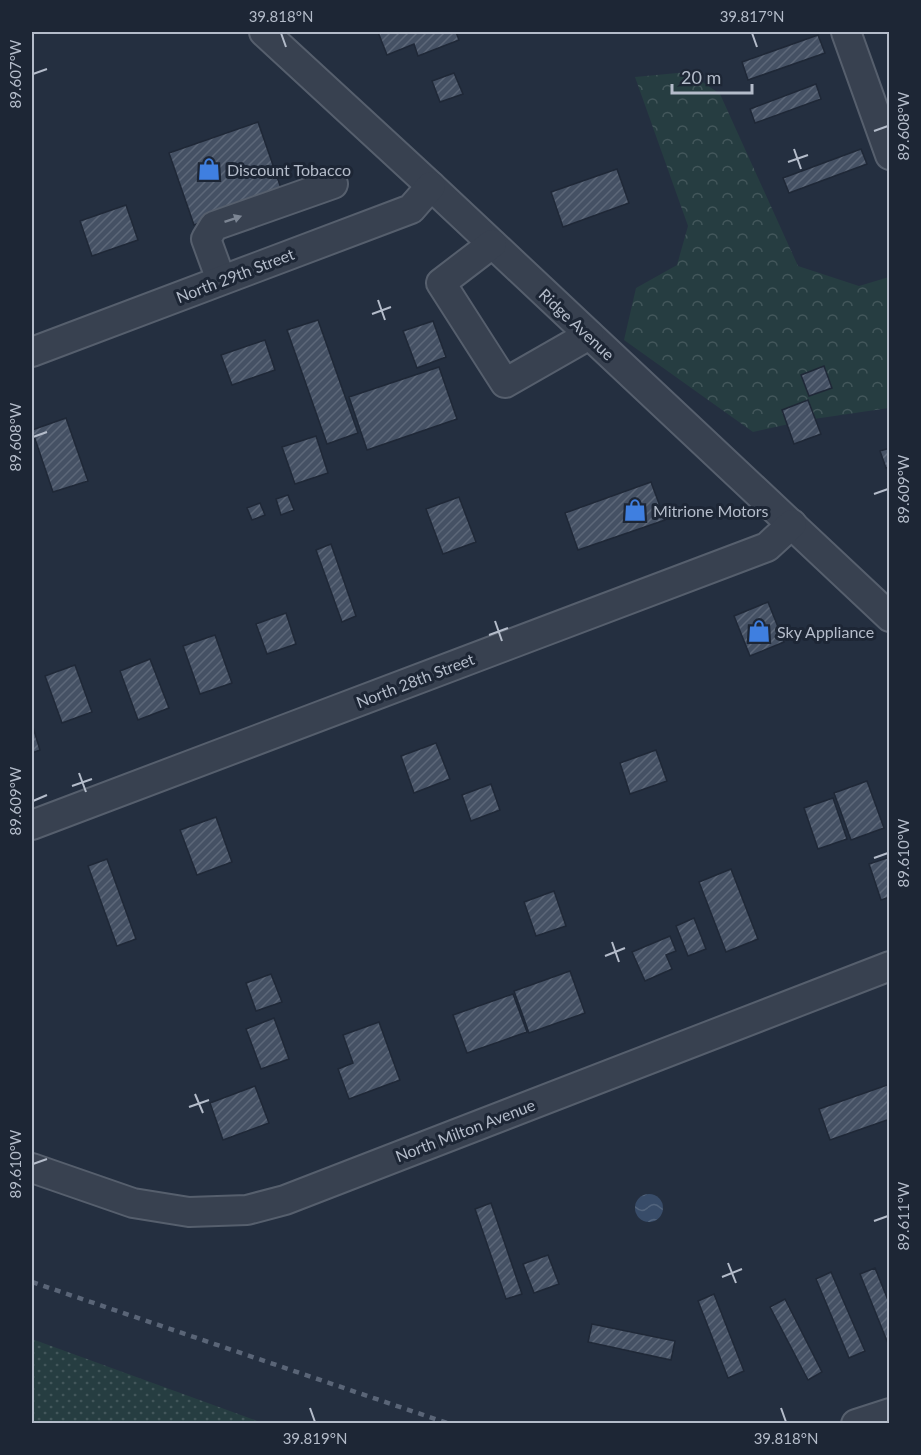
<svg xmlns="http://www.w3.org/2000/svg" width="921" height="1455" font-family="Lato,sans-serif">
	<style>
		.forest { fill: url(#forest-crowns) }
		.park { fill: url(#park-dots) }
		.water { fill: url(#water-waves) }
		.building { fill: url(#building-hatch); stroke: #1f2837; stroke-width: 1.5 }
		.lines { fill: none; stroke-linecap: round; stroke-linejoin: round }
		.minor-casing { stroke: #565f6d; stroke-width: 32 }
		.minor { stroke: #384150; stroke-width: 28 }
		.rail { stroke: #5a6577; stroke-width: 4.5; stroke-dasharray: 6 6; stroke-linecap: butt }
		.oneway { fill: #7c8593 }
		.ticks { fill: none; stroke: #b4bcca; stroke-width: 2 }
		.labels { text-anchor: middle; dominant-baseline: central; stroke-width: 6; stroke-linejoin: round; paint-order: stroke }
		.poi-label { font-size: 16px; fill: #b4bcca; stroke: #1d2635; text-anchor: start }
		.street-label { font-size: 16px; fill: #b4bcca; stroke: #1d2635 }
		.neatline { fill: none; stroke: #b4bcca; stroke-width: 2 }
		.ticks-label { font-size: 15px; text-anchor: middle; fill: #b4bcca }
	</style>
	<defs>
		<pattern id="forest-crowns" width="20" height="18" patternUnits="userSpaceOnUse" patternTransform="scale(1.5)"><rect width="20" height="18" fill="#263d41"/><path d="M2 6a3 3 0 1 1 6 0M12 15a3 3 0 1 1 6 0" fill="none" stroke="#43575b"/></pattern>
		<pattern id="park-dots" width="8" height="8" patternUnits="userSpaceOnUse" patternTransform="scale(1.5)"><rect width="8" height="8" fill="#263d41"/><path d="M2 2h.1M6 6h.1" fill="none" stroke="#43575b" stroke-width="1.8" stroke-linecap="round"/></pattern>
		<pattern id="water-waves" width="16" height="10" patternUnits="userSpaceOnUse" patternTransform="scale(1.5)"><rect width="16" height="10" fill="#384c69"/><path d="M0 5q4-4 8 0t8 0" fill="none" stroke="#52647d"/></pattern>
		<pattern id="building-hatch" width="6" height="6" patternUnits="userSpaceOnUse" patternTransform="scale(1.5)"><rect width="6" height="6" fill="#455164"/><path d="M-1 1l2-2M0 6l6-6M5 7l2-2" fill="none" stroke="#5d6879"/></pattern>
	</defs>
	<rect width="100%" height="100%" fill="#242f40"/>
	<path class="forest" d="M688 72 720 94 798 266 859 286 889 277V408L807 420 753 432 624 340 636 288 677 265 688 226 635 77Z"/>
	<path class="park" d="M32 1339 263 1423H32Z"/>
	<circle class="water" cx="649" cy="1208" r="14"/>
	<g class="building">
		<path d="M378 32H456L459 40 418 56 414 44 387 55Z"/>
		<path d="M818 35 825 53 748 80 742 62Z"/>
		<path d="M454 73 463 94 440 102 432 81Z"/>
		<path d="M816 84 821 99 755 123 750 109Z"/>
		<path d="M258 122 283 194 194 225 169 153Z"/>
		<path d="M861 149 867 164 789 193 783 178Z"/>
		<path d="M617 169 629 203 563 227 551 192Z"/>
		<path d="M126 205 138 240 92 256 80 221Z"/>
		<path d="M318 320 358 433 327 444 287 330Z"/>
		<path d="M433 321 446 357 417 368 403 331Z"/>
		<path d="M265 340 275 370 232 385 221 355Z"/>
		<path d="M824 366 832 388 809 396 801 375Z"/>
		<path d="M439 367 457 419 367 450 349 397Z"/>
		<path d="M808 400 821 434 794 444 782 410Z"/>
		<path d="M66 418 88 481 53 492 32 430Z"/>
		<path d="M316 436 328 473 295 484 282 447Z"/>
		<path d="M890 448V467L886 468 880 451Z"/>
		<path d="M651 482 665 520 578 550 565 513Z"/>
		<path d="M288 495 294 510 281 515 276 499Z"/>
		<path d="M459 497 476 542 443 554 426 509Z"/>
		<path d="M260 503 265 515 252 520 247 508Z"/>
		<path d="M331 544 356 616 342 622 316 550Z"/>
		<path d="M768 602 784 642 750 656 734 616Z"/>
		<path d="M286 613 296 644 267 654 256 624Z"/>
		<path d="M215 635 232 683 200 694 183 646Z"/>
		<path d="M150 659 169 708 138 720 120 671Z"/>
		<path d="M75 665 92 712 62 723 45 676Z"/>
		<path d="M32 724 40 750 32 753Z"/>
		<path d="M436 743 450 779 414 793 401 756Z"/>
		<path d="M656 750 667 781 630 794 620 763Z"/>
		<path d="M867 781 884 828 851 840 834 793Z"/>
		<path d="M491 784 500 810 471 821 462 795Z"/>
		<path d="M833 798 847 839 818 849 804 808Z"/>
		<path d="M216 817 232 862 197 875 180 830Z"/>
		<path d="M890 857V897L881 900 869 864Z"/>
		<path d="M107 859 136 939 117 946 88 866Z"/>
		<path d="M731 869 758 939 726 952 699 882Z"/>
		<path d="M554 891 566 926 536 936 524 902Z"/>
		<path d="M694 918 706 949 688 956 676 926Z"/>
		<path d="M670 936 676 951 666 955 672 969 645 981 632 952Z"/>
		<path d="M570 971 585 1013 529 1033 514 991Z"/>
		<path d="M271 974 282 1002 256 1011 246 983Z"/>
		<path d="M513 994 527 1032 467 1053 453 1015Z"/>
		<path d="M274 1018 289 1059 261 1069 246 1029Z"/>
		<path d="M379 1022 400 1080 349 1099 338 1069 353 1063 343 1035Z"/>
		<path d="M890 1084V1119L830 1140 819 1109Z"/>
		<path d="M255 1086 269 1123 223 1140 210 1103Z"/>
		<path d="M491 1203 522 1294 506 1299 475 1209Z"/>
		<path d="M548 1255 559 1284 534 1293 523 1264Z"/>
		<path d="M875 1268 890 1305V1339L887 1341 860 1274Z"/>
		<path d="M831 1272 865 1351 849 1358 816 1279Z"/>
		<path d="M714 1294 744 1371 728 1378 698 1301Z"/>
		<path d="M785 1299 822 1372 808 1380 770 1307Z"/>
		<path d="M592 1324 675 1341 671 1360 588 1342Z"/>
	</g>
	<g class="lines">
		<g class="minor-casing">
			<g id="minor">
				<path d="M264 32 431 186 890 617"/>
				<path d="M846 32 890 155"/>
				<path d="M492 244 441 283 505 383 589 335"/>
				<path d="M221 280 206 239 214 226 333 184"/>
				<path d="M32 352 411 209 431 186"/>
				<path d="M32 825 767 547 792 524"/>
				<path d="M32 1168 133 1203 189 1212 247 1210 285 1200 890 966"/>
				<path d="M856 1424 890 1413"/>
			</g>
		</g>
		<use href="#minor" class="minor"/>
		<path class="rail" d="M32 1282 450 1424"/>
	</g>
	<defs><path id="oneway-solid" d="M-6-.8H1V-3.2L6.5 0L1 3.2V.8H-6Z" transform="scale(1.5)"/></defs>
	<use class="oneway" href="#oneway-solid" transform="translate(233 219) rotate(-19)"/>
	<path class="ticks" d="M281 33 286 47M752 33 757 47M33 74 47 69M874 131 888 126M794 149 801 169M788 162 808 155M378 300 385 320M372 314 391 307M33 437 47 432M874 494 888 489M495 621 502 641M489 635 508 628M79 773 86 792M72 786 92 779M33 801 47 795M874 858 888 853M612 942 619 962M605 956 625 948M195 1094 203 1113M189 1107 209 1100M33 1164 47 1159M874 1221 888 1216M728 1263 736 1283M722 1277 742 1269M310 1408 315 1422M781 1408 786 1422"/>
	<defs>
		<g id="shop-bare" transform="scale(1.8)"><path d="M-5-2.5h2.3a2.7 3.5 0 0 1 5.4 0H5L5.5 6h-11ZM-1.5-2.5h3a1.5 2.3 0 0 0-3 0Z" fill="#3f7fe0" stroke="#1d2635" stroke-width="2.5" paint-order="stroke"/></g>
	</defs>
	<g fill-rule="evenodd">
		<use href="#shop-bare" x="209" y="169"/>
		<use href="#shop-bare" x="635" y="510"/>
		<use href="#shop-bare" x="759" y="631"/>
	</g>
	<g class="labels">
		<g class="poi-label">
			<text x="227" y="169">Discount Tobacco</text>
			<text x="653" y="510">Mitrione Motors</text>
			<text x="777" y="631">Sky Appliance</text>
		</g>
		<g class="street-label">
			<text transform="translate(235 275) rotate(-21)">North 29th Street</text>
			<text transform="translate(577 324) rotate(43)">Ridge Avenue</text>
			<text transform="translate(415 680) rotate(-21)">North 28th Street</text>
			<text transform="translate(465 1130) rotate(-21)">North Milton Avenue</text>
		</g>
	</g>
	<rect width="921" height="1455" fill="none" stroke="#1d2635" stroke-width="66"/>
	<path d="M672 84v9h80v-9" fill="none" stroke="#b4bcca" stroke-width="3"/>
	<text x="681" y="84" font-size="18" fill="#b4bcca" stroke="#1d2635" stroke-width="4.5" paint-order="stroke">20 m</text>
	<rect x="33" y="33" width="855" height="1389" class="neatline"/>
	<g class="ticks-label">
		<text x="281" y="22">39.818°N</text>
		<text x="752" y="22">39.817°N</text>
		<text transform="translate(16 74) rotate(-90)" y="5">89.607°W</text>
		<text transform="translate(904 126) rotate(-90)" y="5">89.608°W</text>
		<text transform="translate(16 437) rotate(-90)" y="5">89.608°W</text>
		<text transform="translate(904 489) rotate(-90)" y="5">89.609°W</text>
		<text transform="translate(16 801) rotate(-90)" y="5">89.609°W</text>
		<text transform="translate(904 853) rotate(-90)" y="5">89.610°W</text>
		<text transform="translate(16 1164) rotate(-90)" y="5">89.610°W</text>
		<text transform="translate(904 1216) rotate(-90)" y="5">89.611°W</text>
		<text x="315" y="1444">39.819°N</text>
		<text x="786" y="1444">39.818°N</text>
	</g>
</svg>
